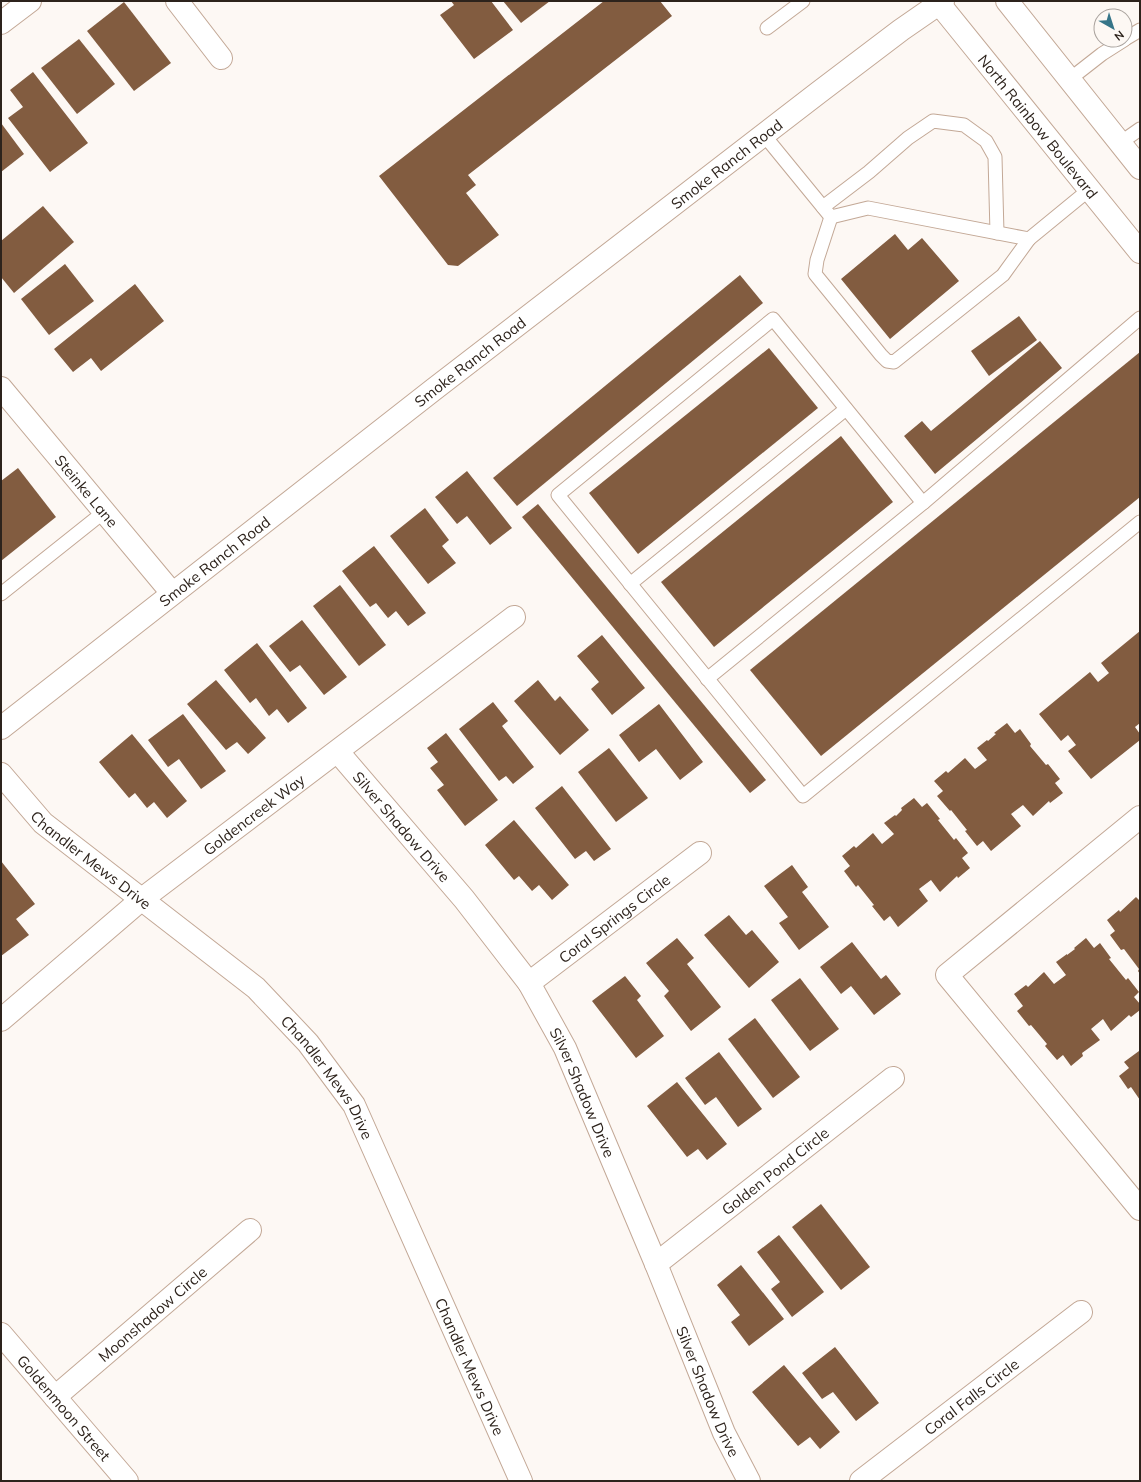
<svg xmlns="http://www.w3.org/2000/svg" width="1141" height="1482" font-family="Mulish,sans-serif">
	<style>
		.building { fill: #825c40 }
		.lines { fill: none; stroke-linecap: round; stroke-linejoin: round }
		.service-casing { stroke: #c3a896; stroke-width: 15 }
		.minor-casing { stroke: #c3a896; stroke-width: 24 }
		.secondary-casing { stroke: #c3a896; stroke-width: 24 }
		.primary-casing { stroke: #c3a896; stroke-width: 24 }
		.service { stroke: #fff; stroke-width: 13 }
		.minor { stroke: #fff; stroke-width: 22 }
		.secondary { stroke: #fff; stroke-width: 22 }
		.primary { stroke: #fff; stroke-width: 22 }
		.labels { text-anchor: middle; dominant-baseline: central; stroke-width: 4; stroke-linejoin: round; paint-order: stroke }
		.street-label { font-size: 15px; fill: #2d231c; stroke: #fdf8f4 }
	</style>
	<rect width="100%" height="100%" fill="#fdf8f4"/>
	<g class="building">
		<path d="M451 1H491L513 30 474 59 440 15 454 5Z"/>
		<path d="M503 1H550L521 23Z"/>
		<path d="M604 1H660L672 16 468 175 476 185 466 193 499 235 458 266 448 265 379 176Z"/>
		<path d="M124 2 171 63 134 91 87 31Z"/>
		<path d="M79 39 115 84 77 114 41 68Z"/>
		<path d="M33 72 88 143 50 172 8 118 23 107 10 90Z"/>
		<path d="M1 123 24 154 1 172Z"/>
		<path d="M43 206 74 242 14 293 1 277V241Z"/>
		<path d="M895 234 908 250 922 238 959 281 890 339 841 279Z"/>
		<path d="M65 264 94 301 49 335 21 299Z"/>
		<path d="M740 275 763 303 517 506 493 478Z"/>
		<path d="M135 284 164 321 101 371 91 358 73 372 54 349Z"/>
		<path d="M1019 316 1037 340 989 376 971 351Z"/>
		<path d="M1040 341 1062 368 935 474 904 436 922 421 931 431Z"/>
		<path d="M769 348 818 408 638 554 589 493Z"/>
		<path d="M1140 352V497L821 756 750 670Z"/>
		<path d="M841 436 893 502 714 647 661 582Z"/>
		<path d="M18 468 56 517 1 561V481Z"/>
		<path d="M467 471 512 528 490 545 467 516 457 524 435 497Z"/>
		<path d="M538 504 766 780 750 793 522 517Z"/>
		<path d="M425 508 449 540 442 546 456 563 428 584 390 536Z"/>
		<path d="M374 546 426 613 408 626 396 611 388 618 376 603 370 607 342 571Z"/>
		<path d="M340 585 386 645 359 666 313 606Z"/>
		<path d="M302 620 347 677 324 695 300 665 290 672 269 646Z"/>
		<path d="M1140 631V723L1135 727 1140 734V740L1091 779 1068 751 1076 745 1068 735 1061 741 1039 714 1090 672 1098 682 1109 673 1101 663Z"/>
		<path d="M602 635 645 688 612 715 591 689 599 682 577 656Z"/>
		<path d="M257 643 307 708 288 723 277 709 269 716 256 698 250 703 224 670Z"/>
		<path d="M216 680 266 738 248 754 237 742 226 750 187 704Z"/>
		<path d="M538 680 555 701 560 696 589 730 560 755 514 701Z"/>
		<path d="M493 702 508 721 502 726 534 767 513 784 506 776 499 781 459 729Z"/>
		<path d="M659 704 703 762 680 780 656 749 639 762 619 735Z"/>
		<path d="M183 714 226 771 201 789 179 759 168 767 148 740Z"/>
		<path d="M1007 723 1015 733 1020 729 1031 744 1030 746 1046 765 1048 764 1060 779 1055 783 1063 793 1050 803 1049 801 1033 816 1023 805 1011 814 1021 826 991 851 983 841 977 846 965 831 967 830 951 810 950 811 937 796 943 791 934 781 946 771 948 773 965 758 975 769 987 760 977 748 987 740 988 741 996 734 994 733Z"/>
		<path d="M446 733 498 800 465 826 437 790 444 785 430 768 438 762 427 748Z"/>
		<path d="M132 734 187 801 167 818 154 802 147 808 135 793 129 798 99 762Z"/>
		<path d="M609 748 648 798 616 822 578 772Z"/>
		<path d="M562 786 611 849 594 861 586 851 575 859 535 808Z"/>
		<path d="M914 798 922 807 927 803 940 819 938 820 954 840 956 838 968 853 962 858 970 868 958 878 957 876 940 892 931 880 919 889 928 901 898 927 890 916 884 921 872 906 874 905 858 885 856 887 844 871 850 866 842 856 854 846 856 848 873 833 882 844 894 834 884 823 895 815 896 816 902 810 901 808Z"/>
		<path d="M514 820 569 885 552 900 539 885 532 891 519 876 514 880 485 845Z"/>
		<path d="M1 861 35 904 16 919 29 935 1 956Z"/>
		<path d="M792 865 808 887 802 892 829 927 799 950 779 923 788 917 764 886Z"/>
		<path d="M1136 897 1140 901V974L1138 971 1139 969 1124 949 1121 950 1110 935 1115 931 1107 920 1119 910 1120 912Z"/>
		<path d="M729 915 746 935 752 930 779 962 749 988 704 935Z"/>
		<path d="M677 938 694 958 687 964 721 1007 691 1031 664 996 669 991 646 963Z"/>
		<path d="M1086 938 1094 948 1100 943 1111 958 1109 959 1126 980 1128 978 1139 992 1134 997 1140 1004V1010L1131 1017 1129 1015 1111 1031 1103 1019 1091 1029 1100 1040 1082 1053 1083 1056 1071 1066 1063 1055 1057 1060 1045 1046 1047 1044 1031 1025 1029 1026 1017 1011 1023 1006 1014 994 1026 985 1028 987 1044 972 1054 984 1066 975 1056 962 1067 954V955L1075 949 1074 948Z"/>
		<path d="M852 942 881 979 886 975 901 994 874 1015 851 986 841 994 820 967Z"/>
		<path d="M625 976 641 996 637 1000 664 1036 636 1058 592 1001Z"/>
		<path d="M800 978 839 1029 810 1051 771 1000Z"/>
		<path d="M755 1018 800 1077 773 1098 728 1039Z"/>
		<path d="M1139 1051 1140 1052V1100L1131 1087 1128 1089 1119 1076 1129 1068 1124 1062Z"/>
		<path d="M719 1052 762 1109 738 1127 716 1097 705 1105 685 1078Z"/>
		<path d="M677 1082 727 1144 707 1160 698 1149 687 1157 647 1106Z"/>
		<path d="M821 1204 870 1267 841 1290 792 1227Z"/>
		<path d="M779 1235 824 1292 792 1317 771 1289 780 1282 757 1252Z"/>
		<path d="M741 1265 784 1319 749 1346 731 1322 740 1315 717 1285Z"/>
		<path d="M835 1347 879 1403 856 1421 833 1392 822 1399 802 1373Z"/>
		<path d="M784 1365 840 1432 820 1449 810 1437 798 1446 752 1392Z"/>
	</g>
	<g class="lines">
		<g class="service-casing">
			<g id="service">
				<path d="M767 28 803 1"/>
				<path d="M1125 39 1140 30"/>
				<path d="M1070 79 1102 54 1124 40"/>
				<path d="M764 135 831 217 868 208 1029 239 1090 189"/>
				<path d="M1120 143 1140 129"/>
				<path d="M823 207 869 172 908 138 933 121 964 125 986 141 995 157 997 233"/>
				<path d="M831 217 817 260 815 274 881 355 887 361 894 362 1003 275 1029 239"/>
				<path d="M923 503 773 319 558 495 803 796 1140 522"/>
				<path d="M630 584 846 409"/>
				<path d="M1 594 104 512"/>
				<path d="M707 679 923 503 1140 318"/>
			</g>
		</g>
		<g class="minor-casing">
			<g id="minor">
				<path d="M177 1 221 58"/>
				<path d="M1 23 30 1"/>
				<path id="s1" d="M1 388 172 593"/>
				<path id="s2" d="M338 752 464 899 529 983 565 1048 656 1264 724 1433 749 1481"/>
				<path id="s3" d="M1 774 43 823 256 988 308 1043 354 1105 521 1481"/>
				<path d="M1140 817 947 975 1140 1209"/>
				<path id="s4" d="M529 983 700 853"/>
				<path id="s5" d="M1 1020 142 899 514 617"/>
				<path id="s6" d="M656 1264 893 1078"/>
				<path id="s7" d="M1 1334 127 1481"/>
				<path id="s8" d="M55 1397 250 1230"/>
				<path id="s9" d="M861 1481 1081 1312"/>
			</g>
		</g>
		<g class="secondary-casing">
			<g id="secondary">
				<path id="s10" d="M1 728 433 390 818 93 901 30 943 1"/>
			</g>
		</g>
		<g class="primary-casing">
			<g id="primary">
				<path id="s11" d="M937 1 1140 252"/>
				<path d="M1007 1 1140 168"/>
			</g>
		</g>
		<use href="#service" class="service"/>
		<use href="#minor" class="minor"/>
		<use href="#secondary" class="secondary"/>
		<use href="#primary" class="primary"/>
	</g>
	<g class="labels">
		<g class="street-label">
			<text stroke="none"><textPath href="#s11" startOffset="161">North Rainbow Boulevard</textPath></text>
			<text stroke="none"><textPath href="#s10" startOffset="919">Smoke Ranch Road</textPath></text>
			<text stroke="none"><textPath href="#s10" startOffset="595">Smoke Ranch Road</textPath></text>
			<text stroke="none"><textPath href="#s1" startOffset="134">Steinke Lane</textPath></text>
			<text stroke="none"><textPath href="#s10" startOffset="271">Smoke Ranch Road</textPath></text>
			<text stroke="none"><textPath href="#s5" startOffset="326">Goldencreek Way</textPath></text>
			<text stroke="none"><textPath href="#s2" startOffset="98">Silver Shadow Drive</textPath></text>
			<text stroke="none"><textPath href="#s3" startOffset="125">Chandler Mews Drive</textPath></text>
			<text stroke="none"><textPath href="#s4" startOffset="107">Coral Springs Circle</textPath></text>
			<text stroke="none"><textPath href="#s3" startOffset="449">Chandler Mews Drive</textPath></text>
			<text stroke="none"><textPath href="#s2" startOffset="422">Silver Shadow Drive</textPath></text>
			<text stroke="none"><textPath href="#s6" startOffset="151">Golden Pond Circle</textPath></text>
			<text stroke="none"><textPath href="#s8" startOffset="128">Moonshadow Circle</textPath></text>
			<text stroke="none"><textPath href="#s3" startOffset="773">Chandler Mews Drive</textPath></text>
			<text stroke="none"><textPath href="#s2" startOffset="746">Silver Shadow Drive</textPath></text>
			<text stroke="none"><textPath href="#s9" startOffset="139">Coral Falls Circle</textPath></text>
			<text stroke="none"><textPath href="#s7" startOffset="97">Goldenmoon Street</textPath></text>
		</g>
	</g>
	<rect width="1141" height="1482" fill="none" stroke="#2d231c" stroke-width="4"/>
	<g transform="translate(1113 28) rotate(141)"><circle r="19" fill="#fdf8f4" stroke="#aaa39e"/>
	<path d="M0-3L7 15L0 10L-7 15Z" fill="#367589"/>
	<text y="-6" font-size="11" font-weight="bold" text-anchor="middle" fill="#2d231c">N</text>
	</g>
</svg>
